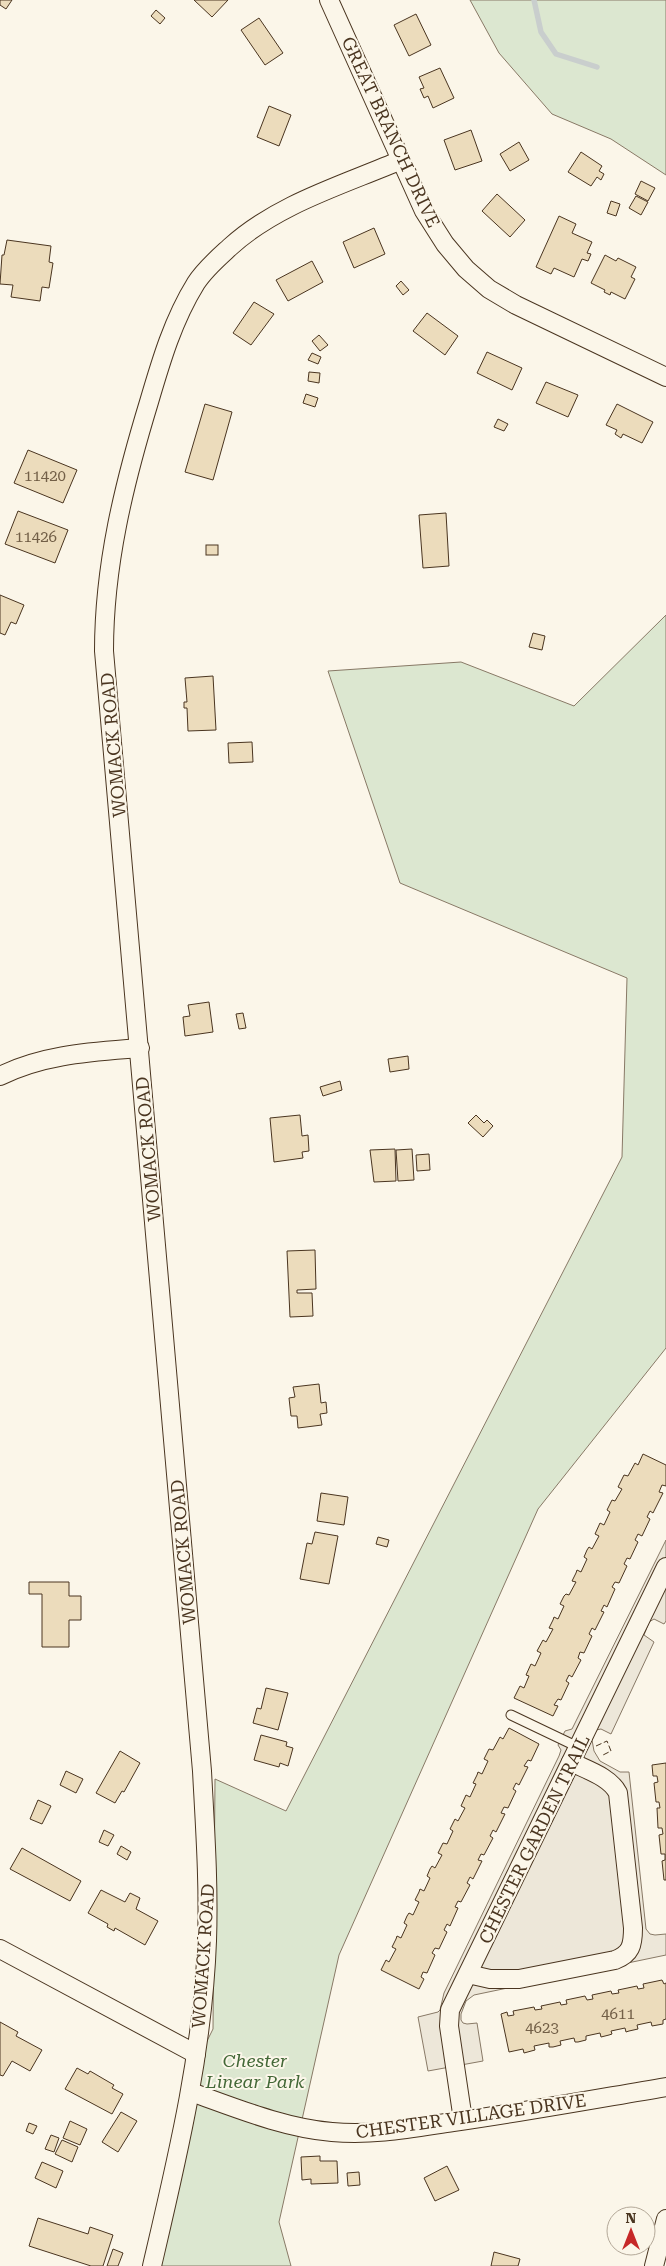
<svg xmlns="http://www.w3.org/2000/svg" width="666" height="2266" font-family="'Roboto Serif',serif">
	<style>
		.green { fill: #dce7d0; stroke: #887966 }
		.parking { fill: #ede7d9; stroke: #887966 }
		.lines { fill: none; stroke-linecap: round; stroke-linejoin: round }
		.stream { stroke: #c9cecd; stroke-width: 5.5 }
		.building { fill: #ecdcbc; stroke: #4a3520 }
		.lane-casing { stroke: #4a3520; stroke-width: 11 }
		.street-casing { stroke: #4a3520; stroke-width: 20 }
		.lane { stroke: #fbf6e9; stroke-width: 9 }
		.street { stroke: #fbf6e9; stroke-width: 18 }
		.fence { stroke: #4a3520; stroke-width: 1; stroke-dasharray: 6 2.5; stroke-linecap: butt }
		.labels { text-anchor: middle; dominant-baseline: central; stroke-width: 4; stroke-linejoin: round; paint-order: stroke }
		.number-label { font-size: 15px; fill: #725f47 }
		.street-label { font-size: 18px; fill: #4a3520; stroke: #fbf6e9 }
		.park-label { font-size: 18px; font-style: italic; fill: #436837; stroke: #fbf6e9 }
	</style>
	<rect width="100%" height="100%" fill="#fbf6e9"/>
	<g class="green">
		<path d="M470 0H666V175L611 139 552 114 499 53Z"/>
		<path d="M666 615V1348L538 1509 339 1955 279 2222 291 2266H152L200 2055 213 2029 215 1779 286 1811 622 1157 627 978 400 883 328 671 461 662 574 706Z"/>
	</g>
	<path class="parking" d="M666 1540V1621L664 1624 654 1619 649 1622 644 1635 654 1642 611 1734 601 1729 596 1730 592 1740 594 1751 600 1761 620 1772H629L646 1929 650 1934 655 1935 666 1934V1955L474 1995 466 2001 461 2014V2020L463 2023 467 2024 477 2023 483 2061 428 2071 418 2017 438 2012 440 2010 444 1993 559 1756 561 1750 558 1745 565 1731 572 1729Z"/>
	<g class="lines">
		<path class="stream" d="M534 0 541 32 556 54 597 67"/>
	</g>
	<g class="building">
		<path d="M0 0H12L6 9 0 5Z"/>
		<path d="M194 0H228L212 17Z"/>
		<path d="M156 10 165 18 160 24 151 16Z"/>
		<path d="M416 14 431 45 409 56 394 25Z"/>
		<path d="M259 18 283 53 265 65 241 30Z"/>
		<path d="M440 68 454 98 433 108 428 96 424 98 420 89 424 88 419 77Z"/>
		<path d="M269 106 291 115 279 146 257 137Z"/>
		<path d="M471 130 482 161 455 170 444 140Z"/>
		<path d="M519 142 529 160 510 171 500 154Z"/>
		<path d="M581 152 602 166 599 171 604 174 601 180 597 177 591 186 568 172Z"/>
		<path d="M641 181 655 188 648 201 635 194Z"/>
		<path d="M497 194 525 220 510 237 482 211Z"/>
		<path d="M636 196 648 202 641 215 629 208Z"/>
		<path d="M611 201 620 204 616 216 607 213Z"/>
		<path d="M559 216 576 224 572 233 592 242 587 253 591 254 588 261 582 259 574 277 554 268 551 274 536 267Z"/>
		<path d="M374 228 385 254 354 268 343 242Z"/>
		<path d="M7 240 51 246 49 262 53 263 49 288 42 287 40 301 11 297 13 285 0 284 2 255H4Z"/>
		<path d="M605 255 616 261 618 258 636 267 631 277 635 279 625 299 611 292 610 295 604 292 605 290 591 283Z"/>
		<path d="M312 261 323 282 288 301 276 280Z"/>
		<path d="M401 281 409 290 403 295 396 286Z"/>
		<path d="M254 302 274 314 251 345 233 333Z"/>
		<path d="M427 313 458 336 445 355 413 331Z"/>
		<path d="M319 335 328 345 320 351 312 341Z"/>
		<path d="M487 352 522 368 512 390 477 373Z"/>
		<path d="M312 353 321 357 318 364 308 360Z"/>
		<path d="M309 372 320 373 319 383 308 381Z"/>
		<path d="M546 382 578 395 568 417 536 403Z"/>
		<path d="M306 394 318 398 315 407 303 403Z"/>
		<path d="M205 404 232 412 213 480 185 472Z"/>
		<path d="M617 404 653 422 642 443 623 434 621 438 615 434 617 430 606 425Z"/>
		<path d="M498 419 508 424 504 431 494 427Z"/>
		<path d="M28 450 77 470 63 503 14 483Z"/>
		<path d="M18 511 68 530 55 563 5 544Z"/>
		<path d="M446 513 449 566 423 568 419 515Z"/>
		<rect x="206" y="545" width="12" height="10"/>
		<path d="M0 595 24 605 16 624 11 622 5 635 0 633Z"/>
		<path d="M533 633 545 636 542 650 529 647Z"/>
		<path d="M213 676 216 730 188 731 187 708H184V702H187L185 678Z"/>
		<path d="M252 742 253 762 229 763 228 743Z"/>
		<path d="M209 1002 213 1032 185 1036 183 1017 190 1016 188 1005Z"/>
		<path d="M243 1013 246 1028 239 1029 236 1014Z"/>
		<path d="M408 1056 409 1069 390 1072 388 1059Z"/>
		<path d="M340 1081 342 1090 323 1096 320 1087Z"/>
		<path d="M300 1115 302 1136 308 1135 309 1151 302 1152 303 1158 274 1162 270 1118Z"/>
		<path d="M476 1115 484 1123 487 1120 493 1126 483 1137 468 1123Z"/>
		<path d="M395 1149 396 1181 374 1182 370 1150Z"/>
		<path d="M412 1149 414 1180 398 1181 396 1150Z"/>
		<path d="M429 1154 430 1170 417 1171 416 1155Z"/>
		<path d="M315 1250 316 1289 297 1290V1293H312L313 1316 290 1317 287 1251Z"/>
		<path d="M319 1384 321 1403 326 1402 327 1413 320 1414 322 1425 298 1428 297 1416H291L289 1398 295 1397 293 1387Z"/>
		<path d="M643 1454 666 1465V1486L662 1485 659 1492 663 1493 653 1513 650 1511 647 1517 650 1519 642 1536 638 1534 635 1540 638 1542 630 1559 627 1558 624 1564 627 1566 619 1583 615 1582 612 1587 615 1589 607 1607 604 1605 601 1611 604 1612 595 1630 592 1628 589 1634 592 1636 584 1653 580 1652 578 1658 581 1660 572 1677 569 1675 566 1681 569 1683 561 1700 558 1699 554 1705 558 1706 553 1716 514 1698 520 1686 524 1688 529 1676 526 1675 531 1664 535 1666 541 1653 537 1651 543 1640 546 1642 553 1629 549 1628 553 1620 554 1617 558 1619 564 1606 560 1604 564 1596 566 1594 569 1595 576 1582 572 1581 576 1573 577 1570 581 1572 587 1559 584 1557 587 1550 589 1547 592 1549 599 1536 595 1534 600 1523 604 1525 610 1512 607 1510 612 1500 615 1501 622 1489 618 1487 624 1475 628 1476 635 1463 638 1465Z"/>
		<path d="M321 1493 348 1497 344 1525 317 1521Z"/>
		<path d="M315 1532 338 1536 329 1584 300 1579 307 1543 312 1544Z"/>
		<path d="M378 1537 389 1540 387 1547 376 1544Z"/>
		<path d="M29 1582H69V1596H81V1620H69V1647H42V1594H29Z"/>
		<path d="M266 1688 288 1693 278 1730 253 1723 257 1708 261 1709Z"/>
		<path d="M509 1728 539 1744 531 1761 528 1760 524 1766 528 1767 519 1785 516 1783 513 1789 516 1791 508 1808 504 1807 501 1813 505 1814 496 1832 493 1830 490 1836 493 1838 484 1855 481 1854 478 1860 482 1861 473 1879 470 1877 467 1883 470 1885 461 1902 458 1901 455 1907 458 1908 450 1926 447 1924 444 1930 447 1932 439 1949 435 1948 432 1953 435 1955 427 1973 423 1972 421 1977 424 1979 419 1989 381 1970 386 1960 389 1962 396 1949 392 1947 396 1939 397 1936 401 1938 407 1925 404 1923 407 1916 409 1913 413 1915 419 1902 415 1900 419 1892 420 1889 424 1891 430 1878 427 1876 430 1869 432 1866 435 1868 442 1855 438 1853 443 1843 447 1844 453 1831 450 1829 455 1819 458 1821 465 1808 461 1806 466 1795 470 1797 476 1784 473 1783 477 1775 478 1772 482 1774 488 1761 484 1759 489 1749 493 1750 500 1737 503 1739Z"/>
		<path d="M261 1735 287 1742 286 1746 293 1748 288 1766 280 1763 279 1767 254 1760Z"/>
		<path d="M120 1751 140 1763 124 1792 122 1791 115 1803 96 1793Z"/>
		<path d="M666 1763V1880H664L662 1861 665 1860V1854H661L659 1835 663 1834 662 1828H658L657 1808H660L659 1802H656L654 1783 658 1782 657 1776H653L652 1765Z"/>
		<path d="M66 1771 83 1779 76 1793 60 1785Z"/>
		<path d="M38 1800 51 1806 42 1824 30 1819Z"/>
		<path d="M104 1830 114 1835 108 1846 99 1842Z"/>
		<path d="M121 1846 131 1852 127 1860 117 1854Z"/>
		<path d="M22 1848 81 1881 70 1901 10 1869Z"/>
		<path d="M101 1890 125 1902 130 1893 140 1898 136 1909 158 1921 145 1945 115 1928 114 1931 107 1927 108 1924 88 1913Z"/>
		<path d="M662 1980 664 1984 666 1983V2019L663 2020V2024L652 2026 651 2022 637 2025 638 2029 629 2031 626 2032 625 2028 611 2031 612 2034 609 2035 601 2037 600 2033 586 2036V2040L578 2042H575L574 2038 560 2041 561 2045 553 2047H549V2043L534 2046 535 2050 524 2053 523 2049 509 2052 501 2014 507 2012 508 2016 514 2015 513 2011 534 2007 535 2010 542 2009 541 2006 560 2002 561 2005 567 2004 566 2000 585 1996 587 2000 593 1999 592 1995 611 1991 612 1994 619 1993 618 1990 637 1986 638 1989 644 1988 643 1984Z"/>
		<path d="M0 2022 18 2032 16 2036 42 2050 30 2071 12 2061 3 2076 0 2075Z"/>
		<path d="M77 2068 88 2074 90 2071 114 2085 112 2088 123 2094 112 2114 65 2089Z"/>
		<path d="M121 2112 137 2121 118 2152 102 2142Z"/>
		<path d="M70 2121 87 2129 80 2145 63 2138Z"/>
		<path d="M29 2123 37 2126 33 2134 26 2131Z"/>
		<path d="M51 2135 59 2138 54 2152 45 2149Z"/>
		<path d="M62 2140 78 2147 72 2162 55 2154Z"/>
		<path d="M320 2156V2161H337L338 2183 311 2184V2179L302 2180 301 2157Z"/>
		<path d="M42 2162 63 2171 56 2188 35 2178Z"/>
		<path d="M447 2166 459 2190 435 2201 424 2178Z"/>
		<path d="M359 2172 360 2185 348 2186 347 2173Z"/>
		<path d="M38 2218 88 2234 90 2227 113 2235 103 2266H91L29 2246Z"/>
		<path d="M113 2249 123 2253 118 2266H107Z"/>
		<path d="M494 2252 520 2259 518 2266H491Z"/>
	</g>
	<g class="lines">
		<g class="lane-casing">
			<path id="lane" d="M511 1715 578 1747"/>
		</g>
		<g class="street-casing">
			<g id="street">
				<path d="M329 0 424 211 445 244 466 269 489 289 516 305 666 377"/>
				<path d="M0 1076C44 1054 92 1052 140 1048"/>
				<path d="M0 1949 196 2054"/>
				<path d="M468 1974 490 1979H519L615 1960C631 1954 633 1945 633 1928L618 1793C610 1777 587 1770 571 1762"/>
				<path d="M191 2092C236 2108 284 2128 332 2132 373 2136 413 2128 453 2122 524 2112 595 2099 666 2087"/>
				<path d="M463 2120 449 2026 450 2010 666 1567"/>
				<path d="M152 2266C177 2159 203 2052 207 1941 209 1884 205 1828 202 1771L104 651C104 565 124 484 149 402 161 361 173 320 196 283 205 269 218 258 230 247 277 204 343 185 401 160"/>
				<path d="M654 2266 666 2219"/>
			</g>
		</g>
		<use href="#lane" class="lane"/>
		<use href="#street" class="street"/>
		<path class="fence" d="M596 1746 607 1741 611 1751 601 1756"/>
	</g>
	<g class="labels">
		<g class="number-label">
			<text x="45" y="476">11420</text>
			<text x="36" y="537">11426</text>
			<text x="618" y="2014">4611</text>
			<text x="542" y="2028">4623</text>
		</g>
		<g class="street-label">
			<text transform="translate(391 132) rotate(65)">GREAT BRANCH DRIVE</text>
			<text transform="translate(113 745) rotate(-95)">WOMACK ROAD</text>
			<text transform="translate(148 1149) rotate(-95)">WOMACK ROAD</text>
			<text transform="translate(183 1552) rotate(-95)">WOMACK ROAD</text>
			<text transform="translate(534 1839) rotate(-64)">CHESTER GARDEN TRAIL</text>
			<text transform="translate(203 1956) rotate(-86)">WOMACK ROAD</text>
			<text transform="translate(471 2116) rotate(-8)">CHESTER VILLAGE DRIVE</text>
		</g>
		<g class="park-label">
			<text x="255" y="2060">Chester<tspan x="255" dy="21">Linear Park</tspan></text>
		</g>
	</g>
	<g transform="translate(631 2231)"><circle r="24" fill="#fbf6e9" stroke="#b4a999"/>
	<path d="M0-4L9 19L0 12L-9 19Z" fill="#c62828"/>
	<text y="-8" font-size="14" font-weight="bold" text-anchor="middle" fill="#4a3520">N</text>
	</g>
</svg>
